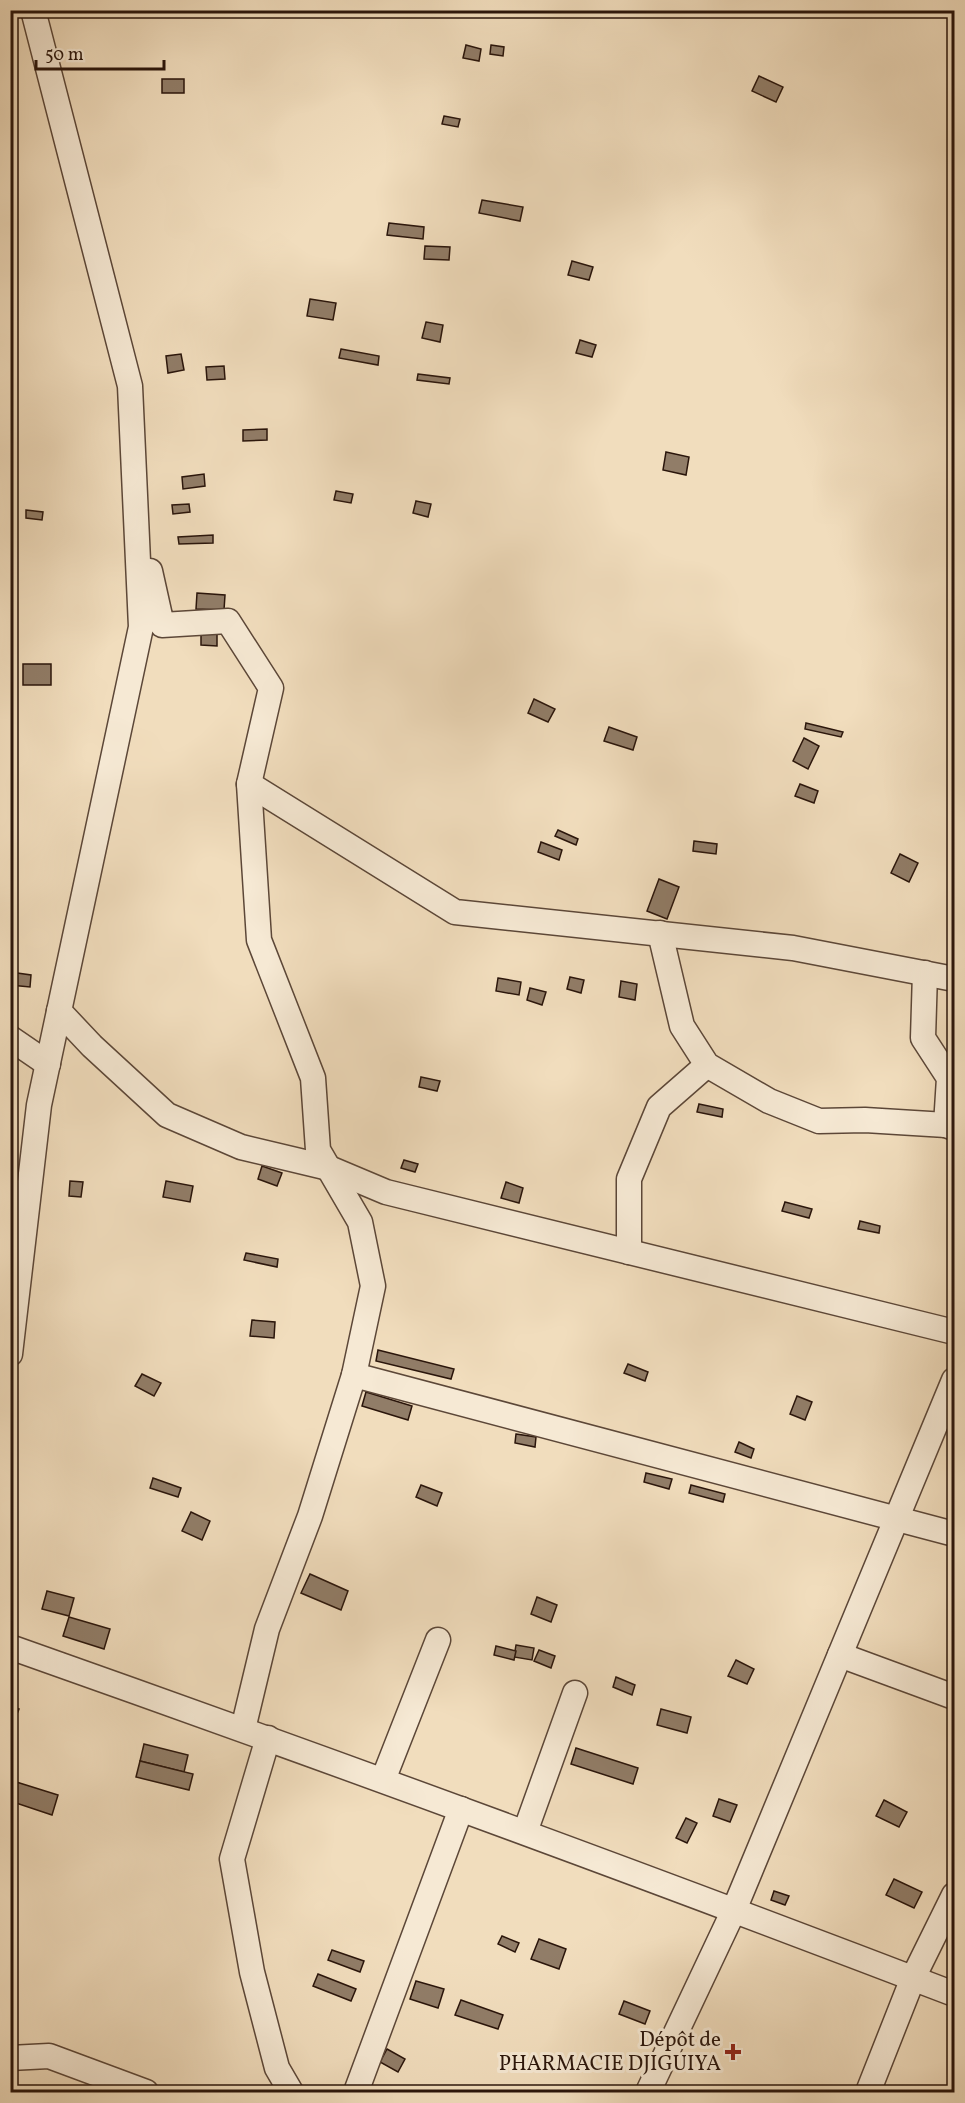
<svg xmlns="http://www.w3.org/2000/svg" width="965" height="2103" font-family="Vollkorn,serif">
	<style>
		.building { fill: #917d68; stroke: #2a150b; stroke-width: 1.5 }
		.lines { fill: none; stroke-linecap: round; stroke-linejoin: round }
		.minor-casing { stroke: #5c4738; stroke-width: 27 }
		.minor { stroke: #f6e9d4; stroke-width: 24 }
		.poi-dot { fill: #8f2418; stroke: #f6e9d4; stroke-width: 2 }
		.labels { text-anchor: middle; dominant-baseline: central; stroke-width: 6; stroke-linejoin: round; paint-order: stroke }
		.poi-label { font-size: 21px; fill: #2a150b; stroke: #f6e9d4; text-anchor: end }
	</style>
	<rect width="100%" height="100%" fill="#f1ddbd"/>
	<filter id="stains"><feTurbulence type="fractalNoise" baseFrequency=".00333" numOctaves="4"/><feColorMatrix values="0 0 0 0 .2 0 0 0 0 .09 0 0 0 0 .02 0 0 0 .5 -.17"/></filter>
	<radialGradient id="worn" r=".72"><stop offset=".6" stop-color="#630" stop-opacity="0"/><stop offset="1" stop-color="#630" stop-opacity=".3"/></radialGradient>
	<g class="building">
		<path d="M466 45 481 49 479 61 463 58Z"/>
		<path d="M491 45 504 47 503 56 490 54Z"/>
		<path d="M759 76 783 87 776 102 752 91Z"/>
		<rect x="162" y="79" width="22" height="14"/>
		<path d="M444 116 460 119 458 127 442 124Z"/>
		<path d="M482 200 523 207 520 221 479 213Z"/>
		<path d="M389 223 424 227 423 239 387 235Z"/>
		<path d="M425 246 450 247 449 260 424 259Z"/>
		<path d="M572 261 593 267 589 280 568 275Z"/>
		<path d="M310 299 336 303 333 320 307 316Z"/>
		<path d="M426 322 443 325 440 342 422 338Z"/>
		<path d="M580 340 596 345 592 357 576 353Z"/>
		<path d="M341 349 379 356 378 365 339 358Z"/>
		<path d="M181 354 184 370 168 373 166 356Z"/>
		<path d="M224 366 225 379 207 380 206 367Z"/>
		<path d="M418 374 450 378 449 384 417 380Z"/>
		<path d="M267 429V440L243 441V430Z"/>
		<path d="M666 452 689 457 686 475 663 470Z"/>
		<path d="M204 474 205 486 183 489 182 477Z"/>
		<path d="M336 491 353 494 351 503 334 500Z"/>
		<path d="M416 501 431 504 428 517 413 513Z"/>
		<path d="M189 504 190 512 173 514 172 505Z"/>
		<path d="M26 510 43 512 42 520 26 518Z"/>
		<path d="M213 535V543L179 544 178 537Z"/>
		<path d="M197 593 225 595 224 610 196 609Z"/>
		<path d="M201 632 217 633V646L201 645Z"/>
		<rect x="23" y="664" width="28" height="21"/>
		<path d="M534 699 555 709 548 722 528 713Z"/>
		<path d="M806 723 843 732 841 737 805 729Z"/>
		<path d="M609 727 637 737 633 750 604 741Z"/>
		<path d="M804 738 819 746 808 769 793 761Z"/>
		<path d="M800 784 818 791 814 803 795 796Z"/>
		<path d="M558 830 578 839 576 845 555 836Z"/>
		<path d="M694 841 717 844 716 854 693 851Z"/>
		<path d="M541 842 562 850 559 860 538 852Z"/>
		<path d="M900 854 918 863 909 882 891 873Z"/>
		<path d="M659 879 679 887 667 919 647 911Z"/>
		<path d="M10 972 31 975 30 987 10 985Z"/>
		<path d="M570 977 584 980 581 993 567 989Z"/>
		<path d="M498 978 521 982 519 995 496 991Z"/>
		<path d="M621 981 637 984 635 1000 619 997Z"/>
		<path d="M530 988 546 992 542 1005 527 1000Z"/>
		<path d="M421 1077 440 1081 437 1091 419 1087Z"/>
		<path d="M699 1104 723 1109 722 1117 697 1112Z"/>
		<path d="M404 1160 418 1164 415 1172 401 1168Z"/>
		<path d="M262 1166 282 1173 277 1186 258 1179Z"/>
		<path d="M70 1181 83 1182 81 1197 69 1196Z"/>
		<path d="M166 1181 193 1186 190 1202 163 1197Z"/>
		<path d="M506 1182 523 1188 519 1203 501 1198Z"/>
		<path d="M785 1202 812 1209 809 1218 782 1211Z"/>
		<path d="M860 1221 880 1226 879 1233 858 1229Z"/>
		<path d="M246 1253 278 1259 277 1267 244 1260Z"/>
		<path d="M252 1320 275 1322 274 1338 250 1336Z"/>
		<path d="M378 1350 454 1369 451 1379 376 1361Z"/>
		<path d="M628 1364 648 1372 645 1381 624 1373Z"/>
		<path d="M142 1374 161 1383 154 1396 135 1386Z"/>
		<path d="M366 1392 412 1406 408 1420 362 1406Z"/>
		<path d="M797 1396 812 1402 805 1420 790 1414Z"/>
		<path d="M516 1434 536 1437 535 1447 515 1443Z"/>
		<path d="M739 1442 754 1449 751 1458 735 1452Z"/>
		<path d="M646 1473 672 1479 669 1489 644 1482Z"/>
		<path d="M153 1478 181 1488 178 1497 150 1488Z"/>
		<path d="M421 1485 442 1493 437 1506 416 1497Z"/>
		<path d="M691 1485 725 1494 723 1502 689 1493Z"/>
		<path d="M191 1512 210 1521 202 1540 182 1531Z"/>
		<path d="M310 1574 348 1591 341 1610 301 1593Z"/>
		<path d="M47 1591 74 1598 69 1616 42 1609Z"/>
		<path d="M537 1597 557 1605 551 1622 531 1614Z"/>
		<path d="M69 1617 110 1629 104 1649 63 1636Z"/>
		<path d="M516 1645 534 1648 532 1660 514 1657Z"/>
		<path d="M496 1646 516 1651 514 1660 494 1655Z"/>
		<path d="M539 1650 555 1656 551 1668 534 1661Z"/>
		<path d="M736 1660 754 1669 747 1684 728 1676Z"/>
		<path d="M616 1677 635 1685 632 1695 613 1687Z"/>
		<path d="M10 1706 19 1709 14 1722 10 1720Z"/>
		<path d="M661 1709 691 1717 687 1733 657 1725Z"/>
		<path d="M144 1744 188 1755 184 1772 140 1761Z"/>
		<path d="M576 1748 638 1768 633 1784 571 1764Z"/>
		<path d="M140 1761 193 1774 189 1790 136 1777Z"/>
		<path d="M10 1780 58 1795 52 1815 10 1801Z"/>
		<path d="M719 1799 737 1805 730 1822 713 1816Z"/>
		<path d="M884 1800 907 1812 899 1827 876 1816Z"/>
		<path d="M686 1818 697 1823 687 1843 676 1838Z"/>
		<path d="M894 1879 922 1892 914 1908 886 1895Z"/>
		<path d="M774 1891 789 1896 785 1905 771 1900Z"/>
		<path d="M502 1936 519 1943 515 1952 498 1944Z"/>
		<path d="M539 1939 566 1949 559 1969 531 1959Z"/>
		<path d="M332 1950 364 1961 360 1972 328 1960Z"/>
		<path d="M318 1974 356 1989 351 2001 313 1986Z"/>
		<path d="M416 1981 444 1989 438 2008 410 1999Z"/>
		<path d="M461 2000 503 2015 498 2029 455 2015Z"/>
		<path d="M624 2001 650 2011 645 2024 619 2014Z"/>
		<path d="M387 2049 405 2059 398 2072 380 2062Z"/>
	</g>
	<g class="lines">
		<g class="minor-casing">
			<g id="minor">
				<path d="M150 571 162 625 228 621 271 688 249 784 259 940 313 1078 318 1150 360 1222 373 1286 354 1375 310 1516 267 1629 243 1729"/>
				<path d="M249 784 455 912 793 948 954 979"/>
				<path d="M660 933 682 1026 707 1065 769 1101 819 1121 865 1120 946 1125 954 1128"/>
				<path d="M925 973 923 1038 949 1078 946 1125"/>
				<path d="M59 1011 92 1046 167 1115 241 1147 329 1168 386 1192 954 1332"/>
				<path d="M10 1038 48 1064"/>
				<path d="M629 1252V1179L659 1107 707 1065"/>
				<path d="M10 1354 39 1105 141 627 130 386 33 10"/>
				<path d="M354 1375 954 1534"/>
				<path d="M10 1647C327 1759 641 1874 954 1994"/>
				<path d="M840 1655 954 1697"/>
				<path d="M268 1738 232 1859 252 1972 277 2068 291 2092"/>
				<path d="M383 1780 438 1640"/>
				<path d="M525 1832 575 1693"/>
				<path d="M10 2058 49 2056 146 2092"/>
				<path d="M356 2092 461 1809"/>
				<path d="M648 2092 734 1910 954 1380"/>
				<path d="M868 2092 913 1978 954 1895"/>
			</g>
		</g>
		<use href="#minor" class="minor"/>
	</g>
	<path class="poi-dot" d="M730 2043h6v6h6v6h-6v6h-6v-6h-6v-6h6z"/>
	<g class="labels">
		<g class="poi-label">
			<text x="721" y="2040">Dépôt de<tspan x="721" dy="24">PHARMACIE DJIGUIYA</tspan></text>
		</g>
	</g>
	<rect width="965" height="2103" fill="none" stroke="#f1ddbd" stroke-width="36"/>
	<rect x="12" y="12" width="941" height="2079" fill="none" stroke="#2a150b" stroke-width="3"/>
	<rect x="18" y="18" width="929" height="2067" fill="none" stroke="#2a150b" stroke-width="1.5"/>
	<path d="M36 60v9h128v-9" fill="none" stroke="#2a150b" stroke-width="3"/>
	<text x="45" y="60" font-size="18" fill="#2a150b" stroke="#f6e9d4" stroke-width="4.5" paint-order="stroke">50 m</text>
	<rect width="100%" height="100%" filter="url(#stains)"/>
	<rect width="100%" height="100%" fill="url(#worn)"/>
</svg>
